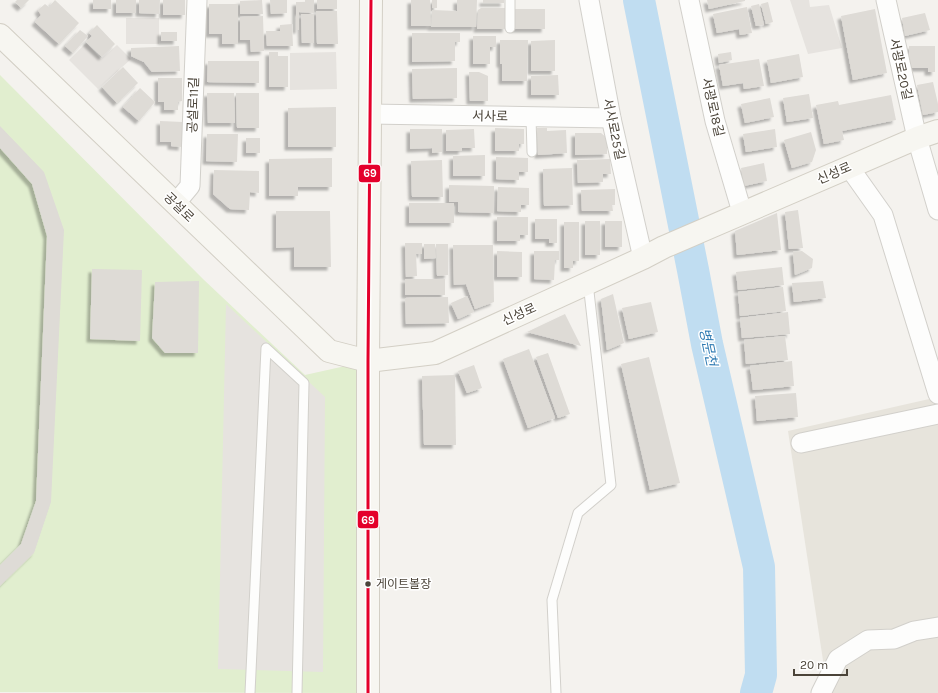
<svg xmlns="http://www.w3.org/2000/svg" width="938" height="693" font-family="Karla,'Noto Sans KR',sans-serif">
	<style>
		.residential { fill: #e7e4dc }
		.green { fill: #e1eecf }
		.parking { fill: #e6e3df }
		.lines { fill: none; stroke-linecap: round; stroke-linejoin: round }
		.river { stroke: #c0ddf1; stroke-width: 32 }
		.building { fill: #dedbd6; filter: url(#shadow) }
		.lane-casing { stroke: #d2d0cb; stroke-width: 11 }
		.street-casing { stroke: #d2d0cb; stroke-width: 21 }
		.secondary-casing { stroke: #d3cfc5; stroke-width: 24 }
		.lane { stroke: #fdfdfc; stroke-width: 9 }
		.street { stroke: #fdfdfc; stroke-width: 19 }
		.secondary { stroke: #f7f6f1; stroke-width: 22 }
		.bus-1-casing { stroke: #fff; stroke-width: 6 }
		.bus-1 { stroke: #e4002b; stroke-width: 3 }
		.bus-dot { fill: #4b4439; stroke: #fff; stroke-width: 1.5 }
		.labels { text-anchor: middle; dominant-baseline: central; stroke-width: 3; stroke-linejoin: round; paint-order: stroke }
		.bus-label { font-size: 12px; fill: #4b4439; stroke: #fff; text-anchor: start }
		.street-label { font-size: 13px; fill: #4b4439; stroke: #fff }
		.water-label { font-size: 14px; font-style: italic; fill: #2e7ab2; stroke: #fff }
		.line-badge { stroke: #fff; stroke-width: 1.5 }
		.badge-label { font-size: 11px; text-anchor: middle; font-weight: bold; fill: #fff }
	</style>
	<defs>
		<filter id="shadow"><feDropShadow dx="-3.5" dy="3.5" stdDeviation="1" flood-color="#0004"/></filter>
	</defs>
	<rect width="100%" height="100%" fill="#f4f2ee"/>
	<path class="residential" d="M938 397V693H828L788 431Z"/>
	<path class="green" d="M0 75 203 279 305 375 368 361V693L0 692Z"/>
	<g class="parking">
		<path d="M790 0H809L810 7 829 5 842 48 808 54Z"/>
		<rect x="126" y="18" width="33" height="26"/>
		<path d="M86 43 101 59 117 45 131 59 98 89 69 60Z"/>
		<path d="M336 52 337 89 290 90V53Z"/>
		<path d="M226 304 325 397 323 672 218 669Z"/>
	</g>
	<g class="lines">
		<path class="river" d="M639 0 693 270 707 344 759 567 761 675 756 693"/>
	</g>
	<g class="building">
		<path d="M17 0H29L21 8 15 2Z"/>
		<path d="M55 0 79 23 59 44 35 22 41 15 38 10 45 4 49 7Z"/>
		<rect x="93" y="0" width="18" height="9"/>
		<rect x="116" y="0" width="20" height="13"/>
		<path d="M139 0H160L159 14 139 13Z"/>
		<rect x="163" y="0" width="22" height="15"/>
		<path d="M262 0 263 14H240V1Z"/>
		<path d="M270 0H287V13L271 14Z"/>
		<path d="M305 0H314V13L299 12V30H296V2H305Z"/>
		<rect x="317" y="0" width="20" height="9"/>
		<path d="M411 0H430L431 26H411Z"/>
		<rect x="432" y="0" width="5" height="8"/>
		<path d="M457 0H477L476 27H431L432 10 457 11Z"/>
		<rect x="483" y="0" width="21" height="3"/>
		<path d="M707 0H745V1L709 9Z"/>
		<path d="M768 2 773 22 766 24 761 4Z"/>
		<path d="M209 4H238V44H222V34H209Z"/>
		<path d="M759 4 764 25 756 26 751 6Z"/>
		<path d="M747 7 752 33 740 35 739 29 717 33 713 14Z"/>
		<path d="M481 8H506V29H477L478 10Z"/>
		<rect x="514" y="9" width="31" height="20"/>
		<path d="M875 9 887 73 853 80 841 16Z"/>
		<path d="M316 11H337L338 44H317Z"/>
		<path d="M925 13 930 30 905 36 902 18Z"/>
		<path d="M301 14H314V43H302Z"/>
		<path d="M263 16 264 51 251 52 250 40H240V17Z"/>
		<path d="M292 24 293 46H267L266 31H280V25Z"/>
		<path d="M97 25 115 44 102 57 86 42 92 36 89 33Z"/>
		<path d="M80 30 88 36 73 53 65 46Z"/>
		<rect x="161" y="32" width="16" height="9"/>
		<path d="M412 33H460V42H455V61L412 62Z"/>
		<path d="M473 36H496V47H490V64H473Z"/>
		<path d="M500 40H528L527 81H502V64H500Z"/>
		<path d="M555 40V71H531V41Z"/>
		<path d="M179 46 180 71 152 72 144 62 131 56V48Z"/>
		<path d="M909 46H935V72H928V68H912L909 60Z"/>
		<path d="M269 52H278V56H288V87H269Z"/>
		<path d="M731 52 732 60 719 63 718 54Z"/>
		<path d="M799 54 803 77 771 83 767 60Z"/>
		<path d="M759 59 764 86 744 89 743 83 723 86 719 65Z"/>
		<path d="M208 61H259V83L207 82Z"/>
		<path d="M123 67 138 83 117 103 102 87Z"/>
		<path d="M457 68V98L413 99 412 69Z"/>
		<path d="M469 72H479L488 76V101H470Z"/>
		<path d="M558 75 559 95H531V76Z"/>
		<path d="M158 78H182V101L178 102V110H164V102H158Z"/>
		<path d="M933 82 938 104V112L923 115 917 85Z"/>
		<path d="M140 88 155 102 139 121 123 107Z"/>
		<path d="M207 93H234L235 123H208Z"/>
		<path d="M236 93H259V128H237Z"/>
		<path d="M809 94 813 118 787 122 783 98Z"/>
		<path d="M891 95 896 120 842 131 844 140 824 144 816 105 838 101 839 105Z"/>
		<path d="M770 98 774 117 745 123 741 104Z"/>
		<path d="M336 107V147H288V108Z"/>
		<path d="M160 121 183 122 182 147 171 146V142H160Z"/>
		<path d="M0 126 44 172 64 230 51 502 34 553 0 586V565L21 544 36 501 47 236 32 184 0 148Z"/>
		<path d="M495 128 524 129V144H519V151H495Z"/>
		<path d="M537 128H547V131L566 130 567 153 538 155Z"/>
		<path d="M410 129H442V152L432 153V148L410 149Z"/>
		<path d="M474 129 475 148H462V151H446V130Z"/>
		<path d="M775 129 777 147 746 152 743 134Z"/>
		<path d="M811 132 816 150 812 162 792 168 784 140Z"/>
		<path d="M575 133H601L607 138V154L575 155Z"/>
		<path d="M207 134H238L237 162 206 161Z"/>
		<rect x="246" y="138" width="14" height="15"/>
		<path d="M485 155V176H453V156Z"/>
		<path d="M496 157 528 158V172H519V180L496 179Z"/>
		<path d="M332 158V187H298V196H269V159Z"/>
		<path d="M610 159 611 174H603V182L578 183 577 160Z"/>
		<path d="M442 160 443 197H412L411 161Z"/>
		<path d="M764 163 767 181 744 186 741 168Z"/>
		<path d="M572 168 573 205 544 206 543 169Z"/>
		<path d="M214 170 259 171V193L250 192 249 210 230 209 213 194Z"/>
		<path d="M449 185 494 186V213L458 212V202H449Z"/>
		<path d="M498 187 529 188V205H521V212L497 211Z"/>
		<path d="M615 189V205H612L613 211H582L581 190Z"/>
		<rect x="409" y="203" width="45" height="20"/>
		<path d="M798 210 803 248 789 249 785 212Z"/>
		<path d="M276 211H330L331 267H294V247L276 248Z"/>
		<path d="M777 213 781 250 737 255 735 231Z"/>
		<path d="M497 217H528V235H520V241H497Z"/>
		<path d="M535 219H557V243H549V239H535Z"/>
		<rect x="585" y="221" width="15" height="34"/>
		<rect x="605" y="221" width="17" height="26"/>
		<path d="M564 222H579V261H573V268H564Z"/>
		<path d="M405 243H422V254H416L417 276 406 277Z"/>
		<path d="M424 244H435L436 258 424 259Z"/>
		<path d="M436 244H448V275L437 276Z"/>
		<path d="M453 245H493L494 302 475 309 466 284 454 285Z"/>
		<path d="M497 251 522 252V277H497Z"/>
		<path d="M534 251H559V260H555L554 280 534 279Z"/>
		<path d="M802 251 813 259 812 268 795 275 793 252Z"/>
		<path d="M782 267 784 285 738 290 736 272Z"/>
		<path d="M92 269 142 270 140 341 90 339Z"/>
		<rect x="405" y="279" width="40" height="16"/>
		<path d="M199 281 198 353H165L152 338 155 282Z"/>
		<path d="M823 281 826 298 794 302 792 283Z"/>
		<path d="M783 287 786 311 740 316 738 292Z"/>
		<path d="M613 294 624 343 607 350 601 299Z"/>
		<path d="M467 296 474 312 458 319 451 303Z"/>
		<path d="M448 297 449 323 406 324 405 298Z"/>
		<path d="M651 302 658 332 629 339 622 308Z"/>
		<path d="M788 312 790 334 742 338 740 318Z"/>
		<path d="M565 314 581 346 527 332Z"/>
		<path d="M785 336 788 360 746 364 744 340Z"/>
		<path d="M529 349 555 418 528 428 503 359Z"/>
		<path d="M548 353 570 414 558 418 536 357Z"/>
		<path d="M649 357 680 483 650 490 621 364Z"/>
		<path d="M792 361 794 386 753 390 750 366Z"/>
		<path d="M474 365 482 388 467 393 458 371Z"/>
		<path d="M455 375 456 445H424L422 376Z"/>
		<path d="M796 393 798 417 757 421 755 396Z"/>
	</g>
	<g class="lines">
		<g class="lane-casing">
			<g id="lane">
				<path d="M510 28V0"/>
				<path d="M531 117 532 152"/>
				<path d="M250 693 266 348 304 383 297 693"/>
				<path d="M556 693 552 600 578 513 611 485 588 283"/>
			</g>
		</g>
		<g class="street-casing">
			<g id="street">
				<path d="M589 0 611 118 643 258"/>
				<path d="M689 0 715 121 742 212"/>
				<path d="M886 0 917 138 938 210"/>
				<path d="M369 114 611 118"/>
				<path d="M849 167 883 215 938 394"/>
				<path d="M175 204 190 186 197 0"/>
				<path d="M801 443 938 414"/>
				<path d="M821 693 838 659 868 640 894 639 914 631 938 627"/>
			</g>
		</g>
		<g class="secondary-casing">
			<g id="secondary">
				<path d="M0 35 329 351 368 361 435 353 643 258 664 247 917 138 938 131"/>
				<path d="M368 693V361L371 0"/>
			</g>
		</g>
		<use href="#lane" class="lane"/>
		<use href="#street" class="street"/>
		<use href="#secondary" class="secondary"/>
		<g class="bus-1-casing">
			<path id="bus-1" d="M368 693V361L371 0"/>
		</g>
		<use href="#bus-1" class="bus-1"/>
	</g>
	<circle class="bus-dot" cx="368" cy="584" r="3.5"/>
	<g class="labels">
		<g class="bus-label">
			<text x="376" y="584">게이트볼장</text>
		</g>
		<g class="street-label">
			<text transform="translate(901 69) rotate(77)">서광로20길</text>
			<text transform="translate(193 105) rotate(-88)">공설로11길</text>
			<text transform="translate(713 107) rotate(77)">서광로18길</text>
			<text transform="translate(490 116) rotate(1)">서사로</text>
			<text transform="translate(614 129) rotate(78)">서사로25길</text>
			<text transform="translate(834 173) rotate(-23)">신성로</text>
			<text transform="translate(179 207) rotate(44)">공설로</text>
			<text transform="translate(519 314) rotate(-24)">신성로</text>
		</g>
		<g class="water-label">
			<text transform="translate(708 347) rotate(78)">병문천</text>
		</g>
	</g>
	<g class="line-badge">
		<rect x="358" y="164" width="23" height="19" rx="4" fill="#e4002b"/>
		<rect x="357" y="510" width="22" height="19" rx="4" fill="#e4002b"/>
	</g>
	<g class="badge-label">
		<text x="370" y="177">69</text>
		<text x="368" y="524">69</text>
	</g>
	<path d="M794 669v6h53v-6" fill="none" stroke="#4b4439" stroke-width="2"/>
	<text x="800" y="669" font-size="12" fill="#4b4439" stroke="#ffffff" stroke-width="3" paint-order="stroke">20 m</text>
</svg>
